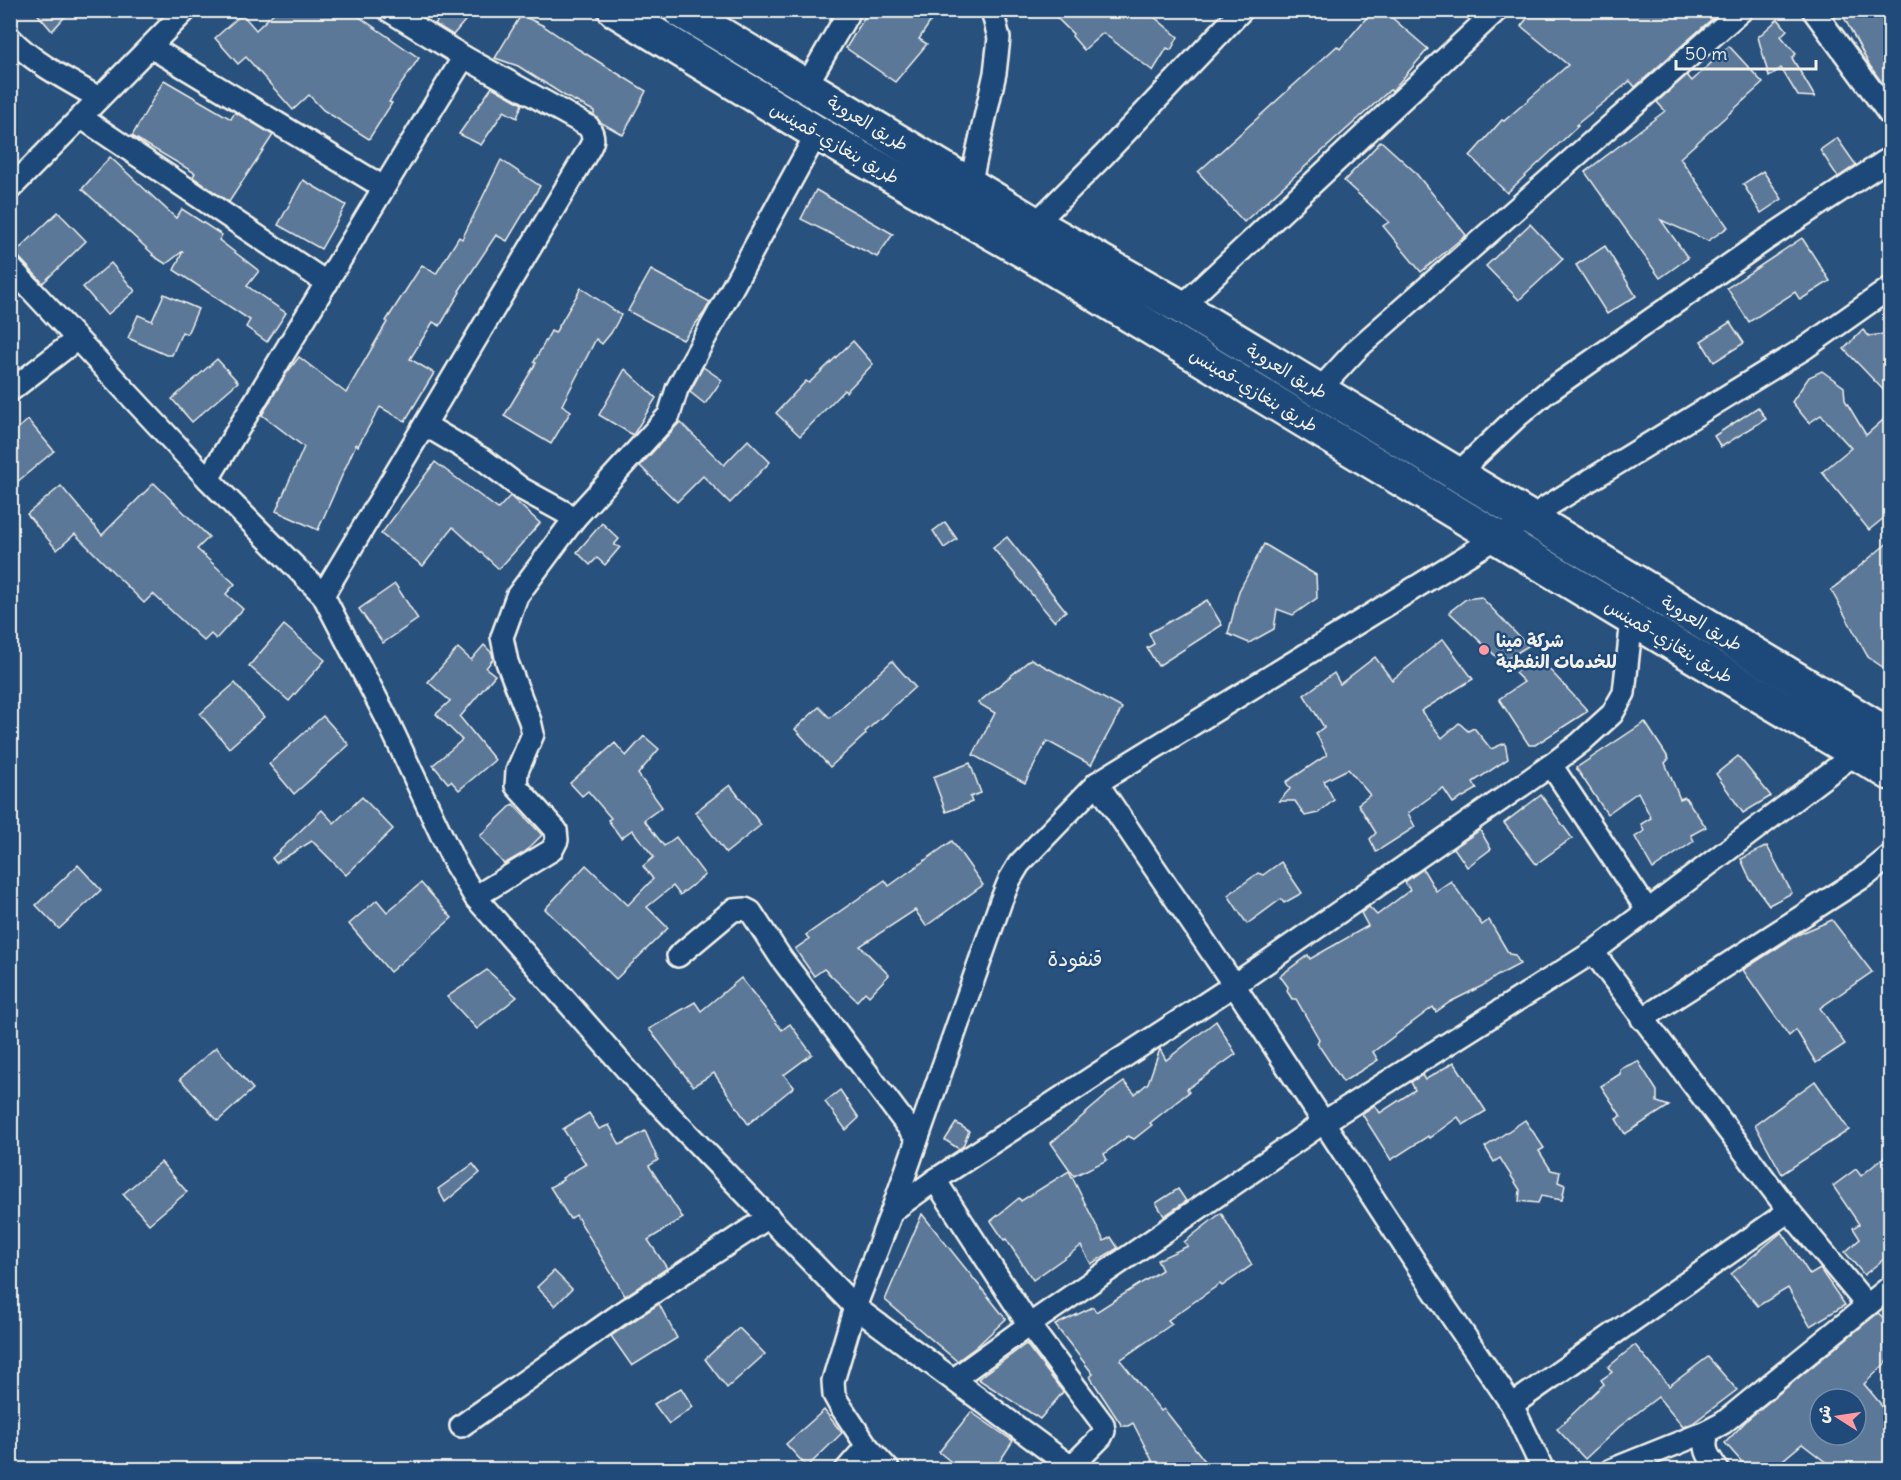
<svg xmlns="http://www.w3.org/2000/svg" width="1901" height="1480" font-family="Delius,'Playpen Sans Arabic',sans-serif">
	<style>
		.building { fill: #5b7899; stroke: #f4f1e8; stroke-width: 1.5; fill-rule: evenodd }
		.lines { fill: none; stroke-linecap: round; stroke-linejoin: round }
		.minor-casing { stroke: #f4f1e8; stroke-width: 26 }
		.primary-casing { stroke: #f4f1e8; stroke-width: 38 }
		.minor { stroke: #1f4a7a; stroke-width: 21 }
		.primary { stroke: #1f4a7a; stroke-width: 33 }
		.poi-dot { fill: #ff9aa2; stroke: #1f4a7a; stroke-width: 2 }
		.labels { text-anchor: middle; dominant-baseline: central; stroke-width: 5; stroke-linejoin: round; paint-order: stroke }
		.street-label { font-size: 18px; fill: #f4f1e8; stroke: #1f4a7a }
		.poi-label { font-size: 18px; font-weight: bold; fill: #f4f1e8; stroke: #1f4a7a; text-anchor: start }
		.quarter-label { font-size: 21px; fill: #f4f1e8; stroke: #1f4a7a }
	</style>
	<rect width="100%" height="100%" fill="#28517e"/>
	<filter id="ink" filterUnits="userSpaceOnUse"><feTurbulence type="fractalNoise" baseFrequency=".0167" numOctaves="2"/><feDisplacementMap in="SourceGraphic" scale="12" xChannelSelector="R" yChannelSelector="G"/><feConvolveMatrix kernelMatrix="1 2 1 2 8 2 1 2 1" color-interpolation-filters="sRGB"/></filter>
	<g filter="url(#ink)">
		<g class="building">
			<path d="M34 10H71L52 31Z"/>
			<path d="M277 10H349L419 58 389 102 392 103 369 139 323 110 309 95 293 110 246 57 238 64 215 38 242 14 256 30Z"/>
			<path d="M422 10H474L453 35 435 24 438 20Z"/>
			<path d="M869 10H938L919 39 927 44 895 82 846 48Z"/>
			<path d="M1049 10H1146L1178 37 1171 50 1167 48 1153 71 1103 33 1084 50 1072 36 1073 34Z"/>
			<path d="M1373 10H1383L1428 49 1392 91 1390 90 1244 222 1198 172 1337 46 1340 49Z"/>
			<path d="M1534 10H1722L1635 87 1630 81 1576 125 1578 126 1507 193 1470 156 1502 120 1504 121 1568 65 1521 26Z"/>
			<path d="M1840 10H1890V94L1870 66Z"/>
			<path d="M521 15 542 25 578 49 646 91 623 135 600 122 594 115V111L565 96 518 66 495 58Z"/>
			<path d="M1778 19 1787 30 1781 36 1796 54 1792 58 1815 97 1798 96 1781 68 1769 77 1758 37Z"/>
			<path d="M1729 46 1763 83 1680 158 1728 227 1708 241 1661 220 1688 258 1660 278 1585 172 1665 111 1657 102 1687 75 1692 81Z"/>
			<path d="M164 80 231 119 235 112 273 135 229 202 193 177 195 173 132 136Z"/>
			<path d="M492 87 522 104 517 118 504 111 481 145 459 134Z"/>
			<path d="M1837 138 1856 165 1838 177 1820 150Z"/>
			<path d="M1381 141 1414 171 1466 235 1421 272 1383 226 1389 222 1344 181Z"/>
			<path d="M110 157 176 218 182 209 222 235 219 240 259 271 247 286 286 313 267 342 246 327 250 320 174 270 183 251 166 264 152 255 153 254 82 189Z"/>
			<path d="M501 160 540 186 507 241 496 235 459 291 460 292 440 326 433 322 410 359 434 373 405 421 380 407 358 446 356 444 318 530 276 511 304 447 262 415 286 374 299 357 346 393 387 322 386 321 422 265 436 274 459 237 462 239Z"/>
			<path d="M1763 171 1782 199 1761 213 1743 184Z"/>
			<path d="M303 180 346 205 321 249 278 225Z"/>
			<path d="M816 190 893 234 877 257 801 219Z"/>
			<path d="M58 212 86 241 43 283 15 253Z"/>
			<path d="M1530 224 1563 259 1519 300 1486 266Z"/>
			<path d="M1802 238 1830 281 1800 300 1795 292 1749 322 1727 288Z"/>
			<path d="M1605 246 1636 296 1607 314 1576 265Z"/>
			<path d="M111 263 135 291 107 315 83 287Z"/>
			<path d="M651 270 710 302 704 313 683 340 628 311Z"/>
			<path d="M581 288 621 315 611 333 602 344 596 339 562 405 571 411 551 444 504 416 536 363 534 362 551 331 555 333Z"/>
			<path d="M164 294 198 309 187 334 182 332 172 355H166L128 338 138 315 152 321Z"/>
			<path d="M1730 322 1744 343 1714 362 1701 341Z"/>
			<path d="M1863 330 1869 336 1890 333V397L1844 349Z"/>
			<path d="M853 341 873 364 846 392 844 390 800 436 776 413 806 381 809 383Z"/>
			<path d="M217 359 238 382 192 422 172 399Z"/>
			<path d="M703 367 722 380 705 404 690 392Z"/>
			<path d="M625 369 656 398 633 435 599 415Z"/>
			<path d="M1822 371 1844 387 1845 400 1866 435 1890 414V513L1869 530 1822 472 1851 448 1821 415 1809 423 1792 402 1809 377Z"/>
			<path d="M1758 407 1766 419 1721 447 1714 436Z"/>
			<path d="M28 420 54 451 10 488V435Z"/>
			<path d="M680 422 724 465 748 440 770 462 730 503 703 476 677 502 640 466Z"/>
			<path d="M435 462 498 509 510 496 540 523 499 569 453 527 423 566 381 534Z"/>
			<path d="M154 483 209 537 197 549 235 584 226 594 243 609 216 639 211 634 204 641 153 594 144 603 75 534 57 550 27 514 61 486 102 535Z"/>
			<path d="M945 522 957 539 944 548 933 531Z"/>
			<path d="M602 523 619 539 614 545 620 547 605 565 597 558 590 565 577 552Z"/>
			<path d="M1007 537 1066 611 1054 621 993 548Z"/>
			<path d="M1890 541V672L1868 657 1831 590Z"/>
			<path d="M1264 544 1316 575 1317 598 1293 615 1277 609 1274 629 1249 643 1228 634 1239 591Z"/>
			<path d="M395 584 418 619 383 643 359 609Z"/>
			<path d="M1481 597 1528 646 1502 662 1449 612 1466 599Z"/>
			<path d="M1207 600 1222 625 1158 666 1147 648 1154 644 1149 633Z"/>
			<path d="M284 625 325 660 289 701 249 666Z"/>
			<path d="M1443 639 1473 679 1421 711 1442 738 1459 723 1468 731 1474 728 1491 749 1505 743 1508 759 1473 782 1477 789 1453 803 1443 788 1408 813 1415 827 1376 852 1370 839 1376 833 1358 804 1370 795 1348 769 1324 781 1334 800 1318 813 1305 816 1295 801H1279L1290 789 1286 782 1327 755 1316 733 1324 727 1304 695 1334 673 1340 684 1375 657 1392 680Z"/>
			<path d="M484 645 492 653 493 659 486 668 495 675 460 717 495 760 459 790 451 781 448 783 433 765 462 740 436 714 450 701 428 682 458 648 471 660Z"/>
			<path d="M1536 655 1588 711 1535 745H1529L1499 699 1524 682 1515 673Z"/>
			<path d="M1031 659 1122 708 1091 765 1047 741 1025 783 973 755 995 713 978 703Z"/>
			<path d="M892 661 915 687 865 732 866 734 830 767 795 729 819 707 830 718Z"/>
			<path d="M235 683 264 717 229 748 200 714Z"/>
			<path d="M323 716 349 745 294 794 269 764Z"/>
			<path d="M1645 722 1669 759 1665 763 1680 799 1685 797 1706 827 1691 835 1694 841 1653 869 1635 837 1644 831 1641 824 1651 818 1638 792 1607 814 1576 768Z"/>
			<path d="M644 736 659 749 638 774 662 807 644 820 664 846 676 837 705 875 680 895 673 886 647 907 668 928 616 979 545 909 586 865 628 905 653 879 643 866 654 857 632 830 621 838 608 820 611 818 588 791 582 796 570 783 615 743 626 756Z"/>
			<path d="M1738 756 1771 796 1743 813 1716 774Z"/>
			<path d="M970 763 981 793 970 797 972 802 946 812 933 777Z"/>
			<path d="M730 785 761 825 726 853 695 812Z"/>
			<path d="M1541 795 1572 838 1536 864 1504 823Z"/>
			<path d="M362 797 393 829 346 875 312 841 276 863 272 858 322 810 334 823Z"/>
			<path d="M513 804 542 835 525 852 504 864 480 836Z"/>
			<path d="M1480 830 1491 849 1467 867 1454 848Z"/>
			<path d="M952 841 983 885 926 926 915 910 860 946 889 975 869 996 865 992 857 1001 824 969 814 976 795 949 809 939 806 935 885 880 889 886Z"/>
			<path d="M1767 846 1792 893 1769 905 1750 879 1741 859Z"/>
			<path d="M1281 862 1302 893 1284 903 1281 899 1247 924 1228 895 1258 873 1263 875Z"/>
			<path d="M78 865 101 890 59 929 36 905Z"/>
			<path d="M1423 869 1436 891 1451 881 1482 925 1489 920 1509 954 1515 955 1520 964 1497 976 1482 986 1450 1002 1436 1012 1433 1007 1373 1052 1378 1060 1343 1082 1317 1043 1319 1039 1296 999H1292L1287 991 1288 987 1280 976 1308 955 1310 959 1368 926 1361 913 1369 907 1377 915 1410 890 1405 882Z"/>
			<path d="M421 883 452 918 390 972 349 924 377 900 387 912Z"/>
			<path d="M1832 920 1872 972 1820 1008 1845 1044 1816 1063 1796 1030 1789 1036 1743 970 1797 935Z"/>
			<path d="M487 970 517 997 477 1029 447 997Z"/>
			<path d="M741 978 782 1030 790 1024 812 1054 784 1075 794 1087 748 1124 714 1073 693 1086 649 1029 695 1002 701 1011Z"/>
			<path d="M1216 1021 1236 1054 1187 1089 1189 1092 1150 1123 1152 1125 1134 1139 1128 1136 1104 1154 1107 1160 1074 1176 1051 1143 1106 1096V1095L1124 1082 1135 1094 1148 1083 1160 1049 1166 1060Z"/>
			<path d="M216 1047 253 1089 218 1121 180 1079Z"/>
			<path d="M1638 1061 1657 1091V1102L1669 1106 1625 1134 1616 1119 1621 1116 1601 1086 1620 1074V1069Z"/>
			<path d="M1454 1062 1486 1111 1463 1125 1458 1117 1429 1138 1428 1136 1391 1160 1362 1114 1375 1105 1380 1113 1415 1090 1411 1082 1422 1075 1425 1080Z"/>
			<path d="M1815 1081 1849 1130 1782 1174 1755 1125Z"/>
			<path d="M840 1090 859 1118 846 1130 825 1102Z"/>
			<path d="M589 1113 599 1129 609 1125 620 1145 645 1131 658 1160 649 1166 683 1218 648 1240 667 1268 625 1296 576 1215 570 1219 550 1187 563 1180 562 1178 586 1164 563 1129Z"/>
			<path d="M1525 1120 1544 1148 1539 1151 1551 1170 1560 1172 1558 1182 1565 1185 1562 1200 1541 1196 1538 1203 1519 1201 1520 1190 1500 1158 1494 1162 1485 1147Z"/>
			<path d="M956 1123 969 1131 963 1146 959 1149 945 1140Z"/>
			<path d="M1890 1152V1192L1884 1197 1890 1206V1254L1864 1275 1845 1252 1860 1239 1853 1228 1859 1224 1833 1186 1856 1169 1861 1176Z"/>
			<path d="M161 1162 187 1192 149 1224 123 1194Z"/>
			<path d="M473 1164 480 1173 445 1202 438 1189Z"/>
			<path d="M1069 1171 1104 1241 1111 1237 1118 1248 1091 1264 1081 1246 1033 1280 1006 1239 1004 1240 991 1221 1019 1198 1021 1201Z"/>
			<path d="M1178 1189 1186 1201 1164 1216 1156 1203Z"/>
			<path d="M1221 1213 1252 1265 1222 1286 1220 1284 1168 1320 1172 1324 1120 1360 1161 1411 1164 1409 1212 1470H1157L1133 1423 1128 1426H1122L1090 1377 1093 1374 1055 1325 1093 1307 1096 1312 1162 1270 1157 1260 1188 1246 1184 1242Z"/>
			<path d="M922 1214 1006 1319 976 1347 957 1361 885 1300Z"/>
			<path d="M1782 1232 1810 1275 1820 1269 1845 1305 1810 1326 1788 1288 1758 1306 1731 1274Z"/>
			<path d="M554 1271 572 1289 555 1306 537 1287Z"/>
			<path d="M659 1304 677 1338 632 1366 611 1336Z"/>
			<path d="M1878 1313 1890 1324V1359L1864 1384 1890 1415V1470H1836L1802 1444 1771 1470H1749L1725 1443 1749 1418ZM1820 1399H1856V1435H1820Z"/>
			<path d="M739 1328 765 1354 727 1388 705 1359Z"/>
			<path d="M1026 1344 1063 1392 1040 1419 978 1379Z"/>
			<path d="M1635 1345 1669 1386 1708 1357 1737 1390 1693 1423 1683 1427 1658 1397 1619 1427 1585 1459 1557 1429 1604 1384 1601 1380 1612 1372 1608 1367Z"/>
			<path d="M681 1388 693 1407 669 1424 654 1404Z"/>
			<path d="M824 1410 842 1433 807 1467 786 1444Z"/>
			<path d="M971 1412 1013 1441 994 1470H961L939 1452Z"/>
		</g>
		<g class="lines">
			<g class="minor-casing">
				<g id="minor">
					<path d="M1813 10 1890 115"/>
					<path d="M10 38C35 64 68 80 99 98"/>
					<path d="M151 47 383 187"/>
					<path d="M806 86 850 10"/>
					<path d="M82 118 327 283"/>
					<path d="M970 185 995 73 999 38 992 10"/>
					<path d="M10 189 186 10"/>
					<path d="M1035 224 1104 155 1242 10"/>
					<path d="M10 267 208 479 323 595 387 719 455 864 475 897 635 1079 855 1307 1071 1467 1070 1470"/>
					<path d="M1181 307 1497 10"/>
					<path d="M1319 390 1358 348 1742 10"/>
					<path d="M10 391 77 339"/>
					<path d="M425 425 484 460 522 489 575 518"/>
					<path d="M1457 474 1518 416 1546 393 1765 240 1890 158"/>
					<path d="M208 479C293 339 377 197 464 57"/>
					<path d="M323 595 585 156C592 144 597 139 588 126L464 57 388 10"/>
					<path d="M1551 765 1648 911"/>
					<path d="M1097 783 1234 985 1428 1282 1512 1405 1543 1470"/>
					<path d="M475 897 552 850 557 840 556 830 516 786 517 771 533 734 530 721 507 662 502 637 517 596 575 518 669 415 677 389 817 133"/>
					<path d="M1593 952 1789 1211 1867 1305"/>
					<path d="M678 956 733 910 745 909 751 912 781 958 917 1139"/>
					<path d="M1642 1019 1868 874 1890 856"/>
					<path d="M935 1180 1029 1325 1103 1424 1104 1431 1101 1437 1071 1467"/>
					<path d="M892 1211 935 1180 1234 985 1551 765 1580 743 1612 714 1624 693 1632 619"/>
					<path d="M954 1379 1029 1325 1324 1122 1593 952 1856 753"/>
					<path d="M1512 1405 1789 1211"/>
					<path d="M461 1426 619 1315 769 1217"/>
					<path d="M846 1470 867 1446"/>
					<path d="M889 1470 867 1446 839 1404 834 1395 833 1381 855 1307 892 1211 1001 901 1010 879 1019 864 1097 783 1805 348 1890 288"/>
					<path d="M1611 1470 1708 1431"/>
					<path d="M1718 1470C1707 1454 1703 1450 1708 1431L1723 1423 1890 1287"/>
				</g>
			</g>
			<g class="primary-casing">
				<g id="primary">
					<path d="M615 10 817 133 1024 251 1632 619 1890 773"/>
					<path d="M680 10 1035 224 1181 307 1890 736"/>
				</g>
			</g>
			<use href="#minor" class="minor"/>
			<use href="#primary" class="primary"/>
		</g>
	</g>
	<circle class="poi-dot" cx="1484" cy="650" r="6"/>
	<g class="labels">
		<g class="street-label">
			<text transform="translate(868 123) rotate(31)">طريق العروبة</text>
			<text transform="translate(835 143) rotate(30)">طريق بنغازي-قمينس</text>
			<text transform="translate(1287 371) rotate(31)">طريق العروبة</text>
			<text transform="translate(1254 390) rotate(31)">طريق بنغازي-قمينس</text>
			<text transform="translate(1702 623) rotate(31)">طريق العروبة</text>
			<text transform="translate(1669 641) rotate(31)">طريق بنغازي-قمينس</text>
		</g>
		<g class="poi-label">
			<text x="1496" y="640">شركة مينا<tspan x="1496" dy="21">للخدمات النفطية</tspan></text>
		</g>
		<g class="quarter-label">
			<text x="1075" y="958">قنفودة</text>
		</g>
	</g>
	<rect width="1901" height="1480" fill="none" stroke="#1f4a7a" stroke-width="36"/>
	<rect x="18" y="18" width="1865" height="1444" fill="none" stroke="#f4f1e8" stroke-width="2" filter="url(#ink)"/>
	<g transform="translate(1838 1417) rotate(282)"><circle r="28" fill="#1f4a7a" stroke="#748da6" stroke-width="1.5"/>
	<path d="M0-4.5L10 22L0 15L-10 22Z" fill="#ff9aa2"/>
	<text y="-9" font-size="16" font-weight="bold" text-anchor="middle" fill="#f4f1e8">ش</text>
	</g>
	<path d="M1676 60v9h140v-9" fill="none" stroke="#f4f1e8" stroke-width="3"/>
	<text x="1685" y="60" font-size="18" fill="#f4f1e8" stroke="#1f4a7a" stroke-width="4.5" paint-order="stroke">50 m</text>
</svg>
